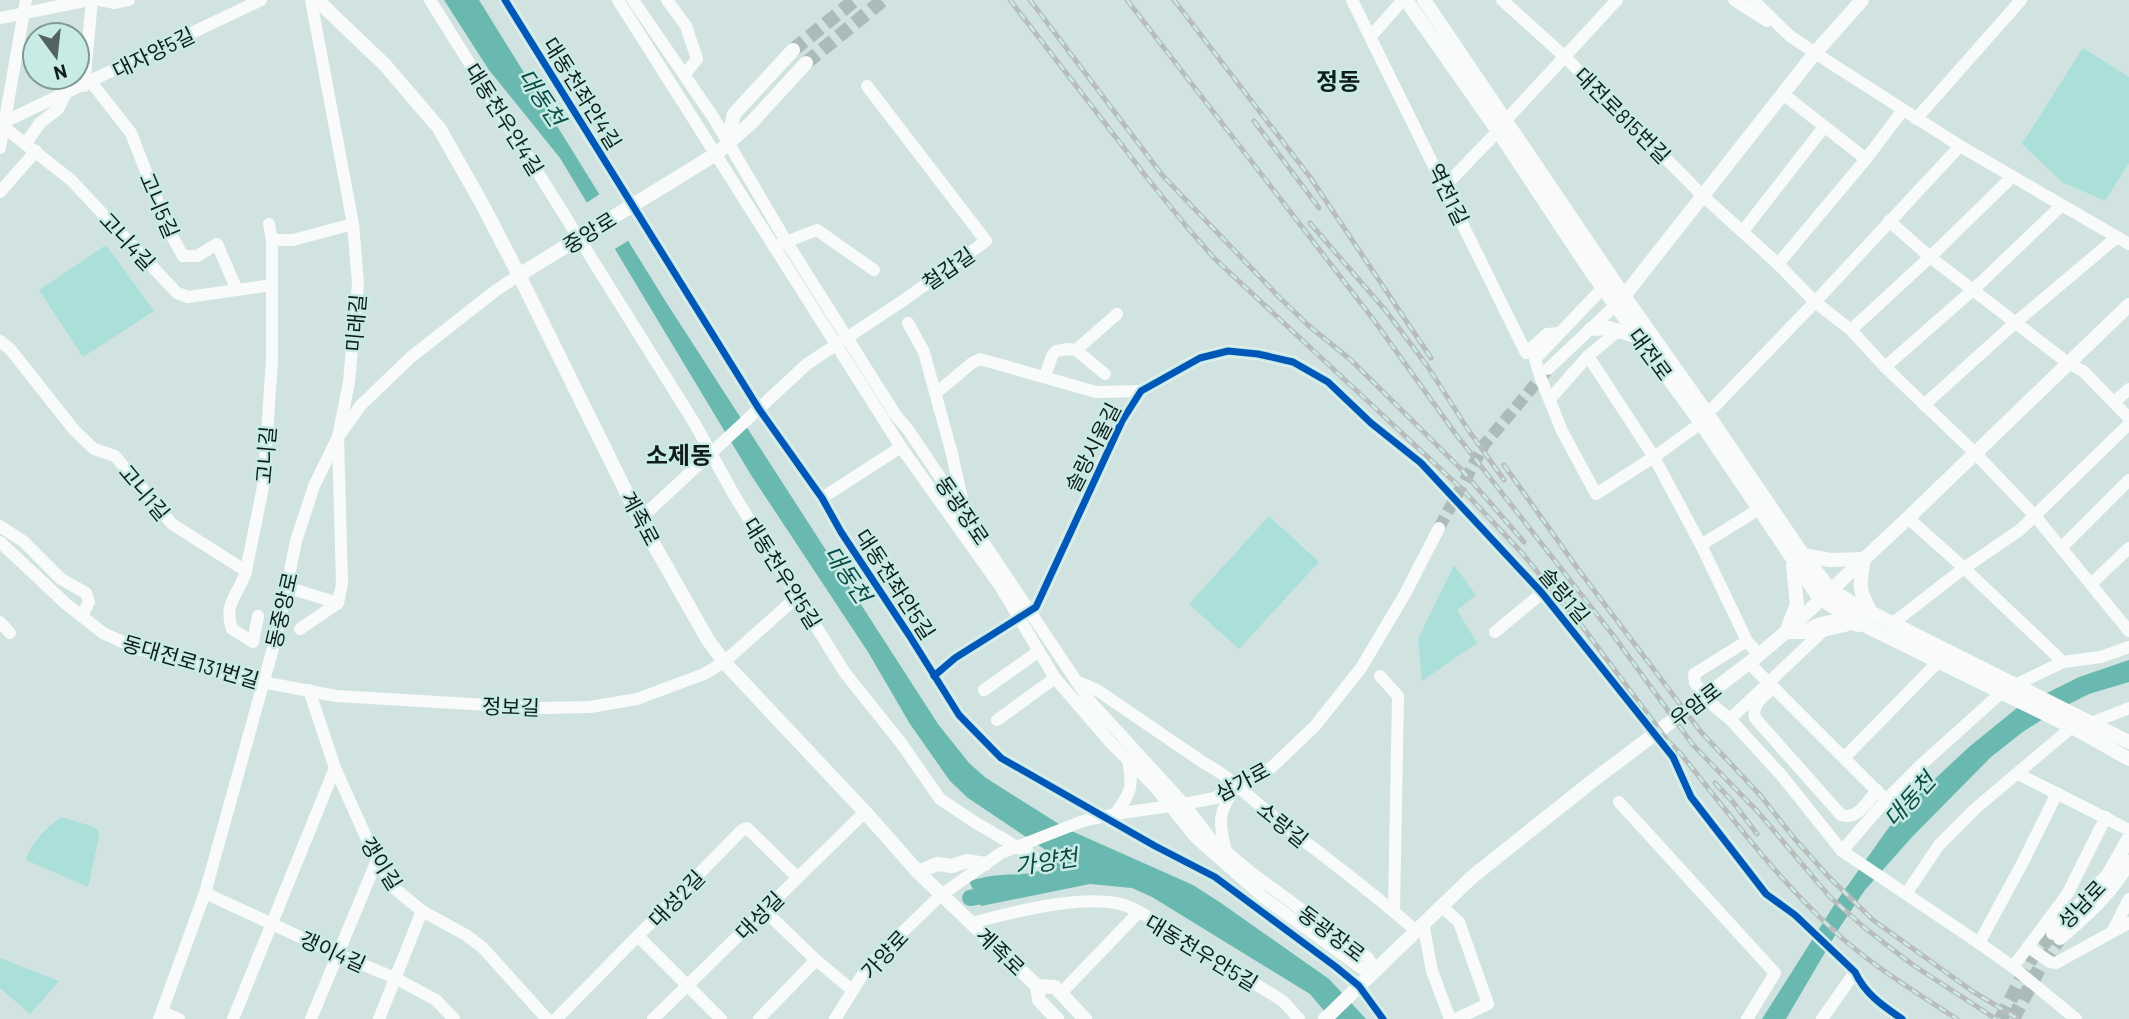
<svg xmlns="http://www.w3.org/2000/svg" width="2129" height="1019" font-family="Barlow,'Noto Sans KR',sans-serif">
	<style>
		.green { fill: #aae0d9 }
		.water { fill: #6ab9b1 }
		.pier { fill: #d1e3e0 }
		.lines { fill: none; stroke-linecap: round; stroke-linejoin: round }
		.river { stroke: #6ab9b1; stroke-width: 16 }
		.minor-tunnel { stroke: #abbbb9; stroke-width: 12; stroke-dasharray: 12 6; stroke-linecap: butt }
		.major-tunnel { stroke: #abbbb9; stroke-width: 14; stroke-dasharray: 14 7; stroke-linecap: butt }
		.minor { stroke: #f8fbfa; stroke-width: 12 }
		.major { stroke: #f8fbfa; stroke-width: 14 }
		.rail-casing { stroke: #b8bdbb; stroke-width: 5 }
		.rail { stroke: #c9ebe6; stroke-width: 2.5; stroke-dasharray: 8; stroke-linecap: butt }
		.cycleway-casing { stroke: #c9ebe6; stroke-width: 11 }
		.cycleway { stroke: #0057b8; stroke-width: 7 }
		.labels { text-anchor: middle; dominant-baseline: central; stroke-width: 5; stroke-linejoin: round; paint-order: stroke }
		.street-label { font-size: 21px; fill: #111d1c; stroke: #c9ebe6 }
		.water-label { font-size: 23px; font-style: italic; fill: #0b4a45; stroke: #c9ebe6 }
		.quarter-label { font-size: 24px; font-weight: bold; fill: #111d1c; stroke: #c9ebe6 }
	</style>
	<rect width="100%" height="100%" fill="#d1e3e0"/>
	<g class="green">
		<path d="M2083 48 2129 77V163L2105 201 2062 182 2022 144Z"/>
		<path d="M106 245 154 311 83 357 39 290Z"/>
		<path d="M1269 516 1319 562 1239 649 1189 604Z"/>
		<path d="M1454 565 1476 595 1457 610 1477 643 1422 681 1418 639Z"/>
		<path d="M61 817 91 826 98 830 99 836 88 887 26 860C31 842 47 828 61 817Z"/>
		<path d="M0 958 59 981 30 1014 0 988Z"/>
	</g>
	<g class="water">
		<path d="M444 0H479L484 8 666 302 938 724 969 763 986 778 1067 829 1193 885 1221 903 1329 979 1366 1019H1331L1310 994 1152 897 1132 888 1090 884 981 906 969 881C976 879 984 877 991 876 1013 873 1039 878 1055 861L1053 855 968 798 950 781 910 724 868 652 751 475 560 158 489 70Z"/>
		<path d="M2129 660V682L2089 694 2061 708 2024 731 1991 757 1912 837 1865 890 1840 927 1786 1019H1762L1836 902 1887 830 1909 803 1969 747 2017 708 2079 677Z"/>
	</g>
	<path class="pier" d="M603 192 631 239 610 252 583 205Z"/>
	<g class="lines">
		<path class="river" d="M970 898 998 893"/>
		<path class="minor-tunnel" d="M1439 528 1484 445 1547 370"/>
		<g class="major-tunnel">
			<path d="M793 50 855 0"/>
			<path d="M806 63 883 0"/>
			<path d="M2001 1019 2031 959 2053 933"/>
			<path d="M2013 1019 2040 967 2060 938"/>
		</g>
		<g class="minor">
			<path d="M100 0 115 3 129 0"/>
			<path d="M430 0 695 424 734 495 845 673 901 743 940 799 976 823 1033 856 1036 861"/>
			<path d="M505 0 759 409 822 498 841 532 909 635 959 715 1001 758 1155 846 1215 877 1336 967 1359 986 1383 1019"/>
			<path d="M618 0 901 447 1000 586 1055 678 1111 743 1155 787 1196 838 1263 897 1361 968 1375 970"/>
			<path d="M633 0 713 117 786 241 895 414 909 431 1089 700 1184 804 1210 838 1253 874 1368 958 1375 970"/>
			<path d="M667 0 686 26 697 59 684 75"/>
			<path d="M1352 0 1526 353 1547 334 1559 333"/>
			<path d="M1502 0 1565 57 1703 196 1778 264 1815 302 1851 330 1885 367 1975 453 2035 516 2129 631"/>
			<path d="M1734 0 1767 21"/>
			<path d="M1753 0 1790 36 1815 53 1960 146 2129 244"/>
			<path d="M0 18 89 0"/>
			<path d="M1371 36 1403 0"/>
			<path d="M91 82 131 133 169 231 183 256H197L217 244 237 290"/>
			<path d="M84 86 92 0"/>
			<path d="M1783 94 1866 159"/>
			<path d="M1916 119 2021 0"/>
			<path d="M1506 120 1617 0"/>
			<path d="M6 121 261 0"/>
			<path d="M5 128 71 180 177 293 188 297 272 285"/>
			<path d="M26 143 40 123 58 109 65 95"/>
			<path d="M0 148 26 0"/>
			<path d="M1445 186 1498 131"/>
			<path d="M0 192 36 151"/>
			<path d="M1889 221 1930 257 2068 363 2083 371 2129 418"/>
			<path d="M1743 231 1824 127"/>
			<path d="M272 240H293L353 224"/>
			<path d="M780 244 817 230 874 270"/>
			<path d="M1778 264 1866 159 1903 110"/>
			<path d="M1598 293 1535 359 1541 379 1562 431 1596 494 1654 457 1701 423"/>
			<path d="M908 323 924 352 952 454 964 508"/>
			<path d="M1851 330 1930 257 2012 177"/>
			<path d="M0 341 10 349 75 431 94 449 115 456 172 524 246 571"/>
			<path d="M1076 350 1117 314"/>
			<path d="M1588 356 1654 457 1701 545 1759 509"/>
			<path d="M1885 367 1974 289 2062 205"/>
			<path d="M1548 369 1621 300"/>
			<path d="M1045 376 1052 356 1056 351 1069 349 1076 350 1105 374"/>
			<path d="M936 393 972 363 980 359 1096 392 1141 391"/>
			<path d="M1550 399 1588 356 1618 331"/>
			<path d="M2114 402 2129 389"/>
			<path d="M1924 405 2016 322 2117 237"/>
			<path d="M1706 412 1714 407 1815 302 1960 146"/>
			<path d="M822 498 901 447"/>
			<path d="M1908 518 1964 568 2063 662"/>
			<path d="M640 519 807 364 904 300 986 241 867 86"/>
			<path d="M0 526 23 541 61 579 86 593 89 602 82 616"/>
			<path d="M0 542 65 603 103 633 138 649 262 682 336 696 542 708 590 707 637 699 704 674 724 662 797 597"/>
			<path d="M1701 545 1747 641 1759 655"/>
			<path d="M2061 548 2129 480"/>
			<path d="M2091 584 2129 548"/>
			<path d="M286 587 338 603"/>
			<path d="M258 616 253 642 232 629C223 602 239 595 246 571L263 487 267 434 272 360V240L269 224"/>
			<path d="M0 622 10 633"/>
			<path d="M1893 623 1964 568 2020 530 2129 424"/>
			<path d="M300 629 338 603 342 584 338 437 349 382 358 283 353 224 311 0"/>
			<path d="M1495 632 1542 593"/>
			<path d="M1747 641 1694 674 1695 683 1715 707 1730 719 1782 776 1842 851 1979 943 2013 967 2076 1019"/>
			<path d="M1749 663 1882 796"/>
			<path d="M934 676 955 658 1036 607 1122 421 1141 391 1200 358 1228 351 1258 354 1293 362 1328 382 1371 423 1421 463 1542 593 1673 757 1691 797 1766 894 1795 915 1855 972C1865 994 1883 1006 1902 1019"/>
			<path d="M1380 676 1398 696 1394 911"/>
			<path d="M1076 681 1097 690 1204 763C1231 777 1252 800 1276 819 1323 856 1371 891 1415 930"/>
			<path d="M2015 685 2063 662 2101 657 2129 647"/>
			<path d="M1773 688C1763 697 1752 703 1755 718L1841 815C1857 821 1868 801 1877 790"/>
			<path d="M309 690 335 768 371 848 394 888 422 911 466 935 483 948 547 1019"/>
			<path d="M984 690 1039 651"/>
			<path d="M1730 719 1823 631 1845 626"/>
			<path d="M997 720 1055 678"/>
			<path d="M2091 723 2129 708"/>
			<path d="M1845 757 1937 663"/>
			<path d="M2018 774 2129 830"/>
			<path d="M1619 802 1775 973 1747 1019"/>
			<path d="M1115 814C1132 791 1133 788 1128 760"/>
			<path d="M1226 851C1219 825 1217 813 1234 790"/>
			<path d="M1842 851 1886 800 1923 763 2001 693"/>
			<path d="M205 893 337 954 395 978 436 1000 454 1019"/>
			<path d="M1906 894 1939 845 1976 808 2072 727"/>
			<path d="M1441 906 1459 922 1488 1004 1456 1019"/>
			<path d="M764 910 816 960 852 990"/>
			<path d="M973 923C1010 912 1078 896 1116 903 1138 907 1159 925 1178 936 1213 958 1248 979 1283 1001L1299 1019"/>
			<path d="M1423 923 1432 971 1450 1019"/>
			<path d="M2113 931 2129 899"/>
			<path d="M638 936 721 1019"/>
			<path d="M1979 943 2024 860 2057 793"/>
			<path d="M2028 947 2050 962 2056 963 2129 923"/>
			<path d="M2013 967 2068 893 2106 817"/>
			<path d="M1061 993 1138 913"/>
			<path d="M162 1012 179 1019"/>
			<path d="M159 1019 205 893 278 630 296 541 314 486 338 437 361 405 411 357 495 291 519 275"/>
			<path d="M233 1019 335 768"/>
			<path d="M311 1019 377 860"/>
			<path d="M379 1019 422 911"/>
			<path d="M556 1019 742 830 747 828 797 877"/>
			<path d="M653 1019 865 812"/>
			<path d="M759 1019 816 960"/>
			<path d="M835 1019 865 971 886 948 941 895 1001 853 1083 821 1115 814 1184 804 1215 798 1272 767 1315 726 1361 668 1405 594 1439 528"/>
			<path d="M1822 1019 1855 972"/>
		</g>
		<g class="major">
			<path d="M317 0 385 65 439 128 481 202 519 275 641 522 708 640 724 662 865 812 918 872 1037 986 1039 1000 1057 1019"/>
			<path d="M1406 0 1498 131 1592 273 1701 423 1820 599 1868 627 2072 727 2129 759"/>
			<path d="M1424 0 1624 296 1706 412 1803 555 1831 590 1852 603 2129 742"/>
			<path d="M727 142 734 114 793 50"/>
			<path d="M519 275 716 154 751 123 806 63"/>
			<path d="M1624 296 1815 53 1862 0"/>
			<path d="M1591 329 1609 328 1638 337"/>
			<path d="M1803 555 1830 560 1864 559"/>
			<path d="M1864 559C1860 585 1857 588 1871 612"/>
			<path d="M1788 627 1797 604 1793 566"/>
			<path d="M1786 632H1805L1818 625 1830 622 1842 621 1859 625"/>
			<path d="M918 872 937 864 952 866 967 861 985 864"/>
			<path d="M2053 933 2108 875 2129 838"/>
			<path d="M2060 938C2086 915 2112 893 2129 862"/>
			<path d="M1037 986 1055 987 1085 1019"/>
			<path d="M1325 1019 1472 877 1595 779 1749 663 1786 632 1908 518 2129 305"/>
		</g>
		<g class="rail-casing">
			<g id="rail">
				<path d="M1010 0 1148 179 1186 226 1214 258 1461 488 1522 553 1582 626 1667 740 1681 754C1729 814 1775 876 1831 928 1869 964 1914 991 1957 1019"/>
				<path d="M1030 0 1163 176 1280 298 1309 326 1351 360 1461 469 1524 542"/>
				<path d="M1127 0 1373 319 1455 433 1613 635 1693 745 1758 812 1830 897 1866 929 1913 965 1996 1019"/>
				<path d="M1174 0 1310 177 1431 358"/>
				<path d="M1254 121 1319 208"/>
				<path d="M1310 223 1386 311 1428 367 1469 431 1504 480"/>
				<path d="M1504 465 1578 569 1701 732 1760 795 1794 838 1828 876 1873 920 1972 991 2018 1019"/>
				<path d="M1715 783 1733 802 1757 834"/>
			</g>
		</g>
		<use href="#rail" class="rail"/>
		<g class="cycleway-casing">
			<g id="cycleway">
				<path d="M505 0 759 409 822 498 841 532 909 635 959 715 1001 758 1155 846 1215 877 1336 967 1359 986 1383 1019"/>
				<path d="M934 676 955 658 1036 607 1122 421 1141 391 1200 358 1228 351 1258 354 1293 362 1328 382 1371 423 1421 463 1542 593 1673 757 1691 797 1766 894 1795 915 1855 972C1865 994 1883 1006 1902 1019"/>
			</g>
		</g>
		<use href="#cycleway" class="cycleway"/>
	</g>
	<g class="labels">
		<g class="street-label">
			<text transform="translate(153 52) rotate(-26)">대자양5길</text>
			<text transform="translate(583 93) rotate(58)">대동천좌안4길</text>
			<text transform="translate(1623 115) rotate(45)">대전로815번길</text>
			<text transform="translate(505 119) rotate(58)">대동천우안4길</text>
			<text transform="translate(1449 194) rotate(64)">역전1길</text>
			<text transform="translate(160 205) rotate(67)">고니5길</text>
			<text transform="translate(589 232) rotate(-32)">중앙로</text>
			<text transform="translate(128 241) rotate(47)">고니4길</text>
			<text transform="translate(948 268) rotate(-35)">철갑길</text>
			<text transform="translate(355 323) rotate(-85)">미래길</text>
			<text transform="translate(1651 354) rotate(54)">대전로</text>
			<text transform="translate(1092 447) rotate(-63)">솔랑시울길</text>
			<text transform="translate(265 455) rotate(-85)">고니길</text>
			<text transform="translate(145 492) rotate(50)">고니1길</text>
			<text transform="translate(963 510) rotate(56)">동광장로</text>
			<text transform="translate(641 518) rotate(62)">계족로</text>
			<text transform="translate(783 573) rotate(58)">대동천우안5길</text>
			<text transform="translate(896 584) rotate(57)">대동천좌안5길</text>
			<text transform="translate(1565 595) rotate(50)">솔랑1길</text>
			<text transform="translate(281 610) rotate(-77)">동중앙로</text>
			<text transform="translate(191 661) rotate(16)">동대전로131번길</text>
			<text transform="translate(1695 704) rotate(-37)">우암로</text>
			<text transform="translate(511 706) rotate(2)">정보길</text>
			<text transform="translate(1242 781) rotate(-28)">삼가로</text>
			<text transform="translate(1283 824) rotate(39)">소랑길</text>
			<text transform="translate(382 863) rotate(58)">갱이길</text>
			<text transform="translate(676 898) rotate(-46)">대성2길</text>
			<text transform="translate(2081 904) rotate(-46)">성남로</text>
			<text transform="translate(759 915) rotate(-45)">대성길</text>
			<text transform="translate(1332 933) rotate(37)">동광장로</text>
			<text transform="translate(333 951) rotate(24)">갱이4길</text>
			<text transform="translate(1001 951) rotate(44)">계족로</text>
			<text transform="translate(1202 952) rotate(31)">대동천우안5길</text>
			<text transform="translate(884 954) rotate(-47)">가양로</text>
		</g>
		<g class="water-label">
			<text transform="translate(542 97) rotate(56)">대동천</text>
			<text transform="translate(848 574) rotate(56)">대동천</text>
			<text transform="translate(1909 799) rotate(-48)">대동천</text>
			<text transform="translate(1046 861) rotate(-9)">가양천</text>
		</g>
		<g class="quarter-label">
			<text x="1338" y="80">정동</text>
			<text x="679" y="454">소제동</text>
		</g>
	</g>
	<g transform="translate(56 56) rotate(165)"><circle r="33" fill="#c9ebe6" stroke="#7f9995" stroke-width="2"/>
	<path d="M0-5L12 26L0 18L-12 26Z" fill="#546261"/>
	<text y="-10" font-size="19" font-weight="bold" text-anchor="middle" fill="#111d1c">N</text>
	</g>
</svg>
